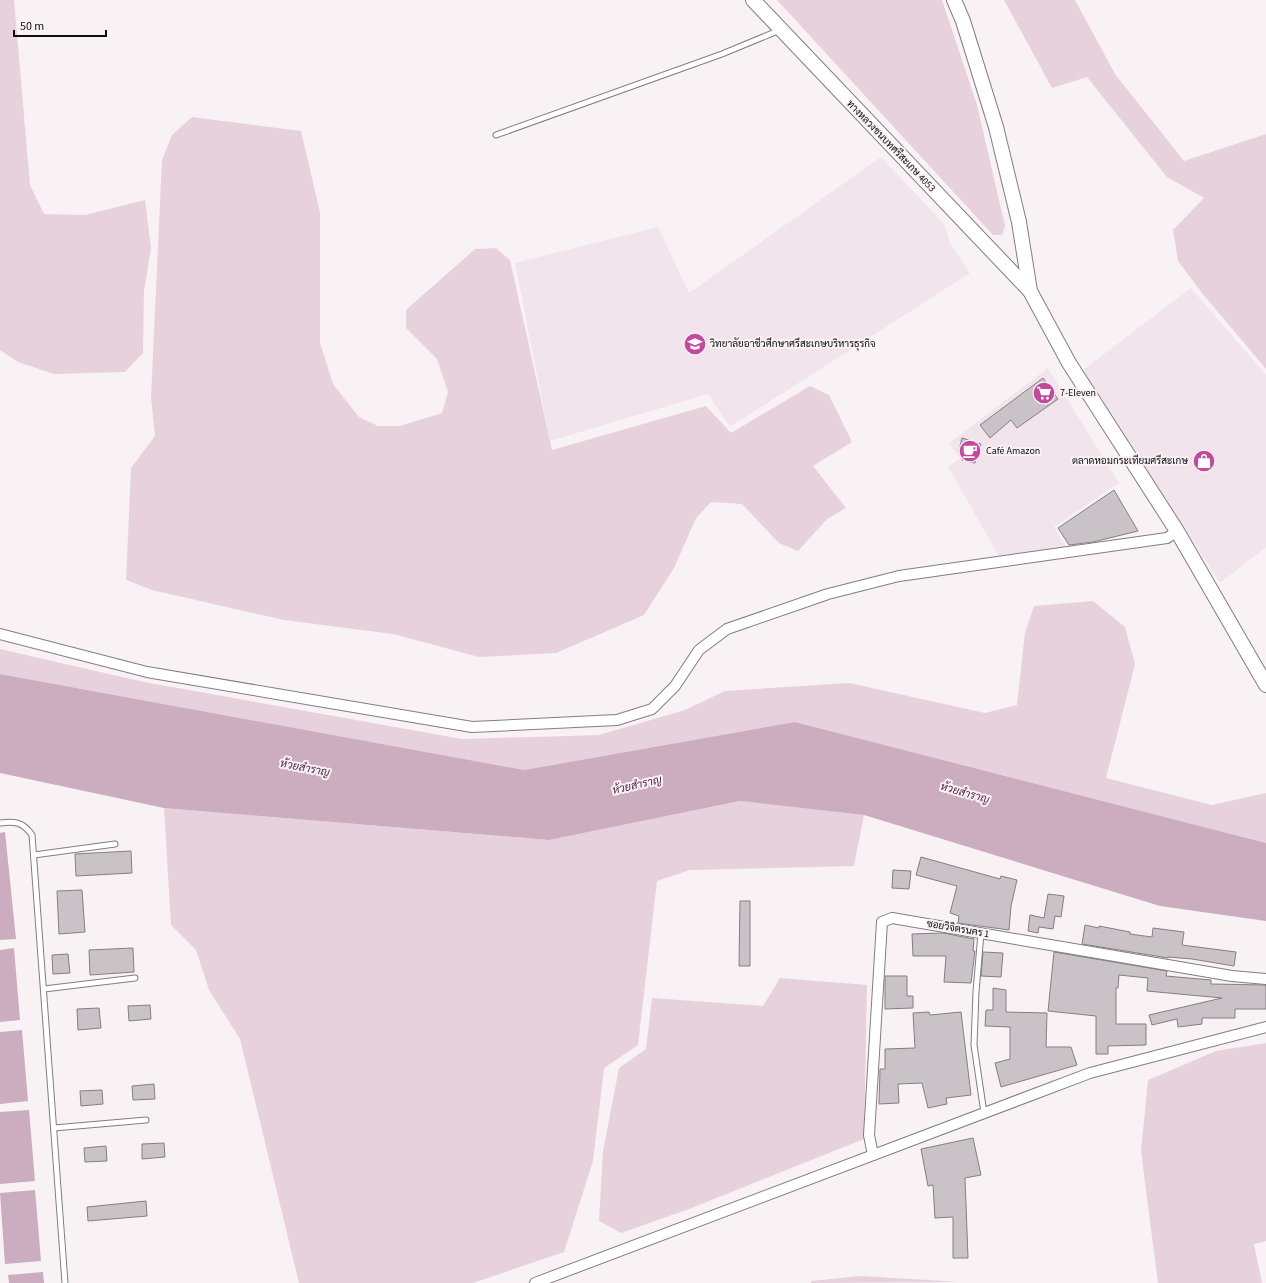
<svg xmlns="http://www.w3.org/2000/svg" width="1266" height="1283" font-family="'Source Sans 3',Sarabun,sans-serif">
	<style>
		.built { fill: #f2e4ec }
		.green { fill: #e7d1dd }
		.water { fill: #ccacbf }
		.building { fill: #c9c2c6; stroke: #857f82 }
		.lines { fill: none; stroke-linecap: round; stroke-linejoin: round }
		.lane-casing { stroke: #837d81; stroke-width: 7 }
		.street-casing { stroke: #837d81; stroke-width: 12 }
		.secondary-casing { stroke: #837d81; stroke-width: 16 }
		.lane { stroke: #fff; stroke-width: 5 }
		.street { stroke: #fff; stroke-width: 10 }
		.secondary { stroke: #fff; stroke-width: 14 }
		.labels { text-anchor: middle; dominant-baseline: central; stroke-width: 4; stroke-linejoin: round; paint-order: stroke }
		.street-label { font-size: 10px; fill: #0f0d0e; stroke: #f8f2f5 }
		.poi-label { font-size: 10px; fill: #0f0d0e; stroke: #f8f2f5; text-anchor: start }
		.water-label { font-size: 11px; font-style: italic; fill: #532844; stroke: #f8f2f5 }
	</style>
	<rect width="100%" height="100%" fill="#f8f2f5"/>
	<g class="built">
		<path d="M881 157 944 224 951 245 970 273 730 427 708 394 550 441 515 263 658 227 689 293Z"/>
		<path d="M1191 288 1266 375V547L1220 583 1083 370Z"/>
		<path d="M1048 368 1119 483 1054 527 1066 547 999 556 948 467 960 458 949 443Z"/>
	</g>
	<g class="green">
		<path d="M0 0H14L30 185 44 214 85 215 145 200 151 248 144 291 143 353 125 372 54 374 18 362 0 350Z"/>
		<path d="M777 0H942L977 105 1005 226 1002 235H993Z"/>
		<path d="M1004 0H1075L1115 74 1184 161 1266 134V369L1202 293 1178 261 1173 230 1204 198 1167 177 1087 77 1052 88Z"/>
		<path d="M192 117 301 131 320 212V343L333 384 359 417 378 426H400L442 413 448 392 437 359 406 328V310L475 249 496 248 510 260 552 450 706 406 731 433 810 386 829 395 852 442 813 466 846 508 827 519 798 551 779 543 742 504 711 502 696 518 674 568 644 615 556 653 479 657 393 634 284 620 152 590 126 580 131 468 155 436 151 398 162 160 172 135Z"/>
		<path d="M1093 601 1125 627 1135 664 1106 778 1212 805 1266 793V843L795 722 524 770 0 674V649L144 682 462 739 599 735 685 710 725 691 849 683 985 713 1017 705 1025 633 1034 606Z"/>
		<path d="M740 801 864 815 854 866 690 870 657 881 638 1045 604 1068 593 1161 564 1252 473 1283H299L240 1039 209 990 196 950 171 925 164 808 549 840Z"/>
		<path d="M780 978 867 985 864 1139 689 1209 621 1233 599 1221 603 1151 619 1068 646 1049 652 998 763 1006Z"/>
		<path d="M1266 1043V1241L1254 1244 1262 1283H1158L1141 1151 1148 1080 1216 1051Z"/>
		<path d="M861 1276 960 1282 811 1283V1281Z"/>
	</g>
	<g class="water">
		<path d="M0 674 524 770 795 722 1266 843V921L1160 906 864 815 740 801 549 840 164 808 0 773Z"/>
		<path d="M5 832 16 939 0 940V833Z"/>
		<path d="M14 948 20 1020 0 1022V950Z"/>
		<path d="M22 1030 28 1101 0 1104V1032Z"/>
		<path d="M29 1110 35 1181 0 1184V1112Z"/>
		<path d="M35 1190 41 1261 5 1264 0 1193Z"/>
		<path d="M43 1272 44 1283H9L8 1275Z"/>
	</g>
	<g class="building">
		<path d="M1043 378 1058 399 1017 428 1011 420 990 438 980 425Z"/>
		<path d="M962 438 981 444 975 463 962 460 964 452 959 450Z"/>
		<path d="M1114 490 1138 531 1093 542 1069 545 1058 528Z"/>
		<path d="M131 851 132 873 76 876 75 854Z"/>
		<path d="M921 857 1000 879 1001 876 1017 880 1011 906 1009 930 958 923 959 916 950 913 957 886 916 875Z"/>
		<path d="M893 870 911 871 909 889 892 888Z"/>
		<path d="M82 890 85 932 59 934 57 891Z"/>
		<path d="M1048 894 1064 896 1061 917 1055 916 1053 929 1039 927 1038 933 1028 931 1030 915 1044 918Z"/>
		<path d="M740 901H750V966H739Z"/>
		<path d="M1085 925 1099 928V926L1130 932V934L1152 937 1153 928 1184 932 1182 945 1236 952 1234 966 1192 959 1168 957V958L1082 944Z"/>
		<path d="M943 933 974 939 973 951H975L971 983 944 982 946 956H913L912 934Z"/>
		<path d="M133 948 134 972 90 975 89 950Z"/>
		<path d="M983 952 1003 953 1001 977 981 976Z"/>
		<path d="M1054 952 1167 971 1166 976 1211 980V984L1266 985V1009H1235V1018H1202V1024L1178 1027 1177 1019 1152 1025 1149 1015 1222 998 1147 991 1148 978 1119 975 1118 988H1116V1024H1146V1045L1108 1046V1054H1096V1016L1048 1011Z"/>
		<path d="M68 954 70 973 53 974 52 955Z"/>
		<path d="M885 976H907V996H913V1008L885 1009Z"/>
		<path d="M993 988 1006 990V1012L1047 1013 1046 1047H1071L1077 1065 1001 1087 995 1063 1010 1059V1027L985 1026 986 1010H993Z"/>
		<path d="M150 1005 151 1019 129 1021 128 1006Z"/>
		<path d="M99 1008 101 1028 78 1030 77 1009Z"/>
		<path d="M929 1012 930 1015 961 1012 971 1095 946 1098 947 1104 928 1108 922 1083 898 1084 899 1103 879 1104 880 1069H885V1049L915 1048 913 1013Z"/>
		<path d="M154 1084 155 1099 133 1100 132 1086Z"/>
		<path d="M102 1090 103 1104 81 1106 80 1091Z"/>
		<path d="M973 1138 981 1175 965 1178 968 1258H953V1217L935 1218 933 1185 928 1186 921 1149Z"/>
		<path d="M164 1143 165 1157 142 1159V1144Z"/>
		<path d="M106 1146 107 1161 85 1162 84 1148Z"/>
		<path d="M146 1201 147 1216 88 1221 87 1207Z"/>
	</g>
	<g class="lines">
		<g class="lane-casing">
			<g id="lane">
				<path d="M496 135 722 54 780 30"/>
				<path d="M0 823C15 821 23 822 32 835L65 1283"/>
				<path d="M34 855 115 844"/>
				<path d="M981 933 976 992 974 1045 984 1113"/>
				<path d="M44 989 135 978"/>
				<path d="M54 1128 146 1120"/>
			</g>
		</g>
		<g class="street-casing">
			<g id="street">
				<path d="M0 634 147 672 472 727 617 720 652 709 675 686 699 650 727 629 828 594 899 576 1167 538 1177 531"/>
				<path d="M873 1155 869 1135 882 922 892 918 1232 976 1266 979"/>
				<path d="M535 1283 1090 1073 1266 1027"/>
			</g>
		</g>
		<g class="secondary-casing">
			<g id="secondary">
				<path d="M753 0 1030 291"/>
				<path d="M954 0 963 21 996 127 1019 222 1030 291 1069 363 1177 531 1266 685"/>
			</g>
		</g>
		<use href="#lane" class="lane"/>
		<use href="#street" class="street"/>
		<use href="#secondary" class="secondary"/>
	</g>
	<defs>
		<g id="university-disc" transform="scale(1.15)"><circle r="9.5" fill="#c3499d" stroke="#f8f2f5"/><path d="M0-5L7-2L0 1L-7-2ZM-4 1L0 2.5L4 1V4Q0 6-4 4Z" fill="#fff"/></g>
		<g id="supermarket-disc" transform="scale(1.15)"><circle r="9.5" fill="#c3499d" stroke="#f8f2f5"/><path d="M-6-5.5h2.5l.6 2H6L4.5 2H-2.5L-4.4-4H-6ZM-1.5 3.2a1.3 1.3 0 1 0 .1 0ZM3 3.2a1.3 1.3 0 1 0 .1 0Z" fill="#fff"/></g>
		<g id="cafe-disc" transform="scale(1.15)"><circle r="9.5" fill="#c3499d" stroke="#f8f2f5"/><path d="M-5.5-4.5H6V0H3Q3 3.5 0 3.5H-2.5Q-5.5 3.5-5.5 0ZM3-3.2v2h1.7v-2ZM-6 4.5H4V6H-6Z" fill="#fff"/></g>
		<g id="shop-disc" transform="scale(1.15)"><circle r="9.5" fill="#c3499d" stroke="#f8f2f5"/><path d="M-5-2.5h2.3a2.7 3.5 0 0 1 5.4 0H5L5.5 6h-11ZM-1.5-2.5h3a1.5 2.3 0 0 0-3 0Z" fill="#fff"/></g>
	</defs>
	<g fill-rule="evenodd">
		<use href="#university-disc" x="695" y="344"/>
		<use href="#supermarket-disc" x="1044" y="393"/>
		<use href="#cafe-disc" x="970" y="451"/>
		<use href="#shop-disc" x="1204" y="461"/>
	</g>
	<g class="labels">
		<g class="street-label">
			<text transform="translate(891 146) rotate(46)">ทางหลวงชนบทศรีสะเกษ 4053</text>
			<text transform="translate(958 929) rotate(10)">ซอยวิจิตรนคร 1</text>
		</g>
		<g class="poi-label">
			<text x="710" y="344">วิทยาลัยอาชีวศึกษาศรีสะเกษบริหารธุรกิจ</text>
			<text x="1060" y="393">7-Eleven</text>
			<text x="986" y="451">Café Amazon</text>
			<text x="1188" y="461" text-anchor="end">ตลาดหอมกระเทียมศรีสะเกษ</text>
		</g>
		<g class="water-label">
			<text transform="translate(305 768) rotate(11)">ห้วยสำราญ</text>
			<text transform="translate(637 785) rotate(-13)">ห้วยสำราญ</text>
			<text transform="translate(965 793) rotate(16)">ห้วยสำราญ</text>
		</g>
	</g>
	<path d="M14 30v6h92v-6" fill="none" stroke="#0f0d0e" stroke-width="2"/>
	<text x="20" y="30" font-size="12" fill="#0f0d0e" stroke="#f8f2f5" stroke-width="3" paint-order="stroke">50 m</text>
</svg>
